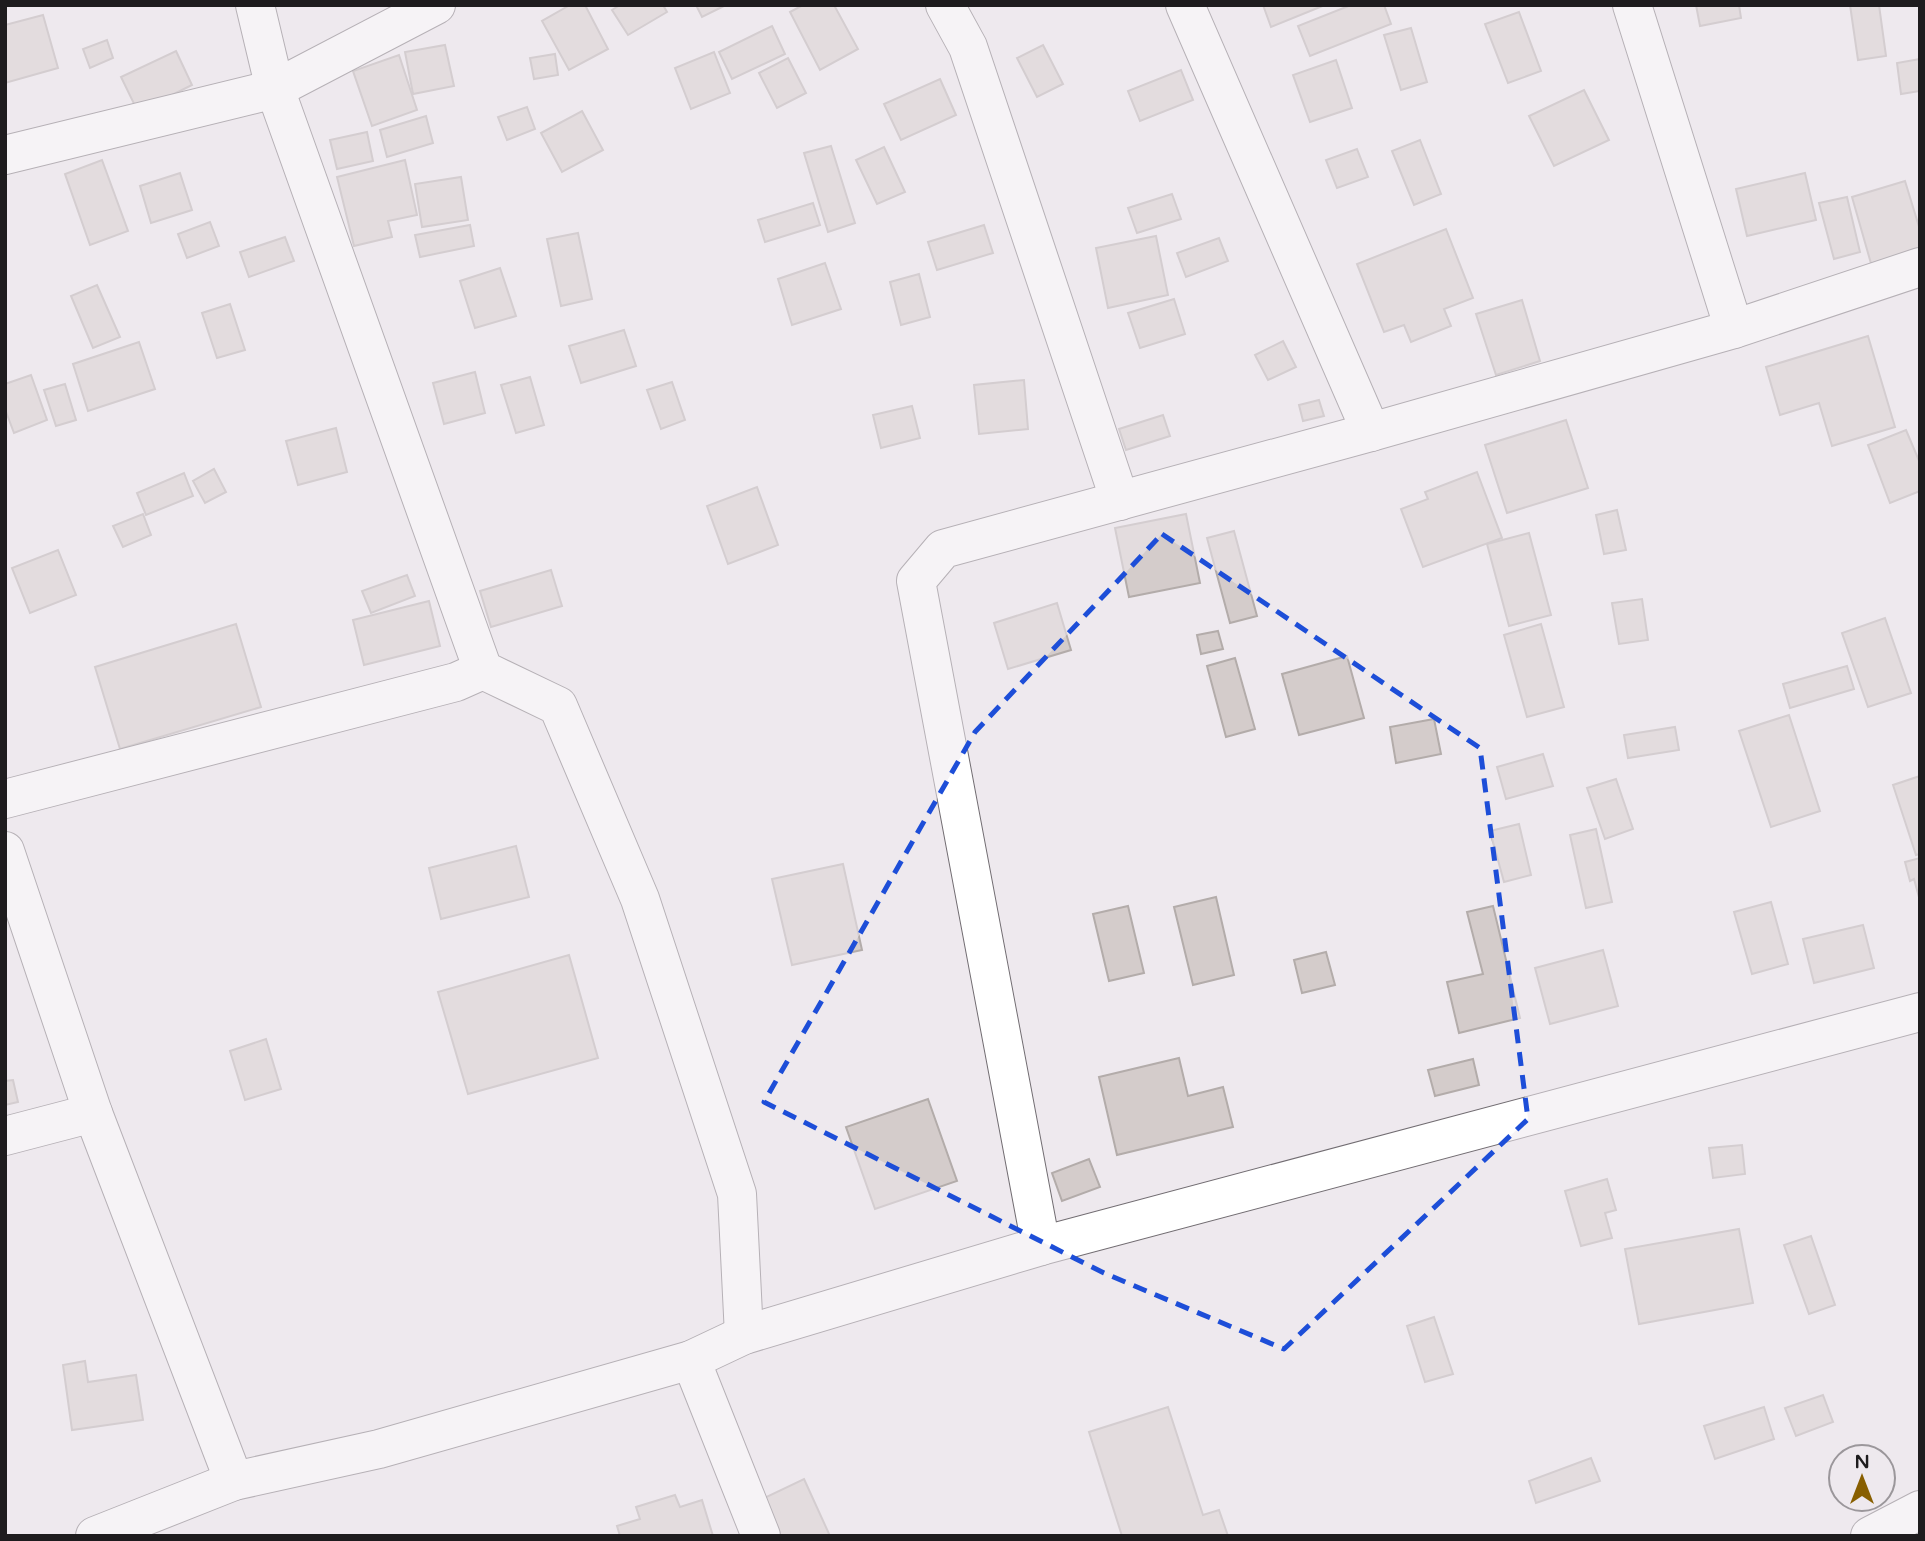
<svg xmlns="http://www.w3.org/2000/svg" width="1925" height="1541" font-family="'Varela Round',sans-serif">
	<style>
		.building { fill: #d4cccb; stroke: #b3acaa; stroke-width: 2 }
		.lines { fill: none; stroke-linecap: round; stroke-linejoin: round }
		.street-casing { stroke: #726d72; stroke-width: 40 }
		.secondary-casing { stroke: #726d72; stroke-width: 40 }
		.street { stroke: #fff; stroke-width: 38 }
		.secondary { stroke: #fff; stroke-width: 38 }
		.marked { fill: none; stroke: #1d4ed8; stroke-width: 5; stroke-dasharray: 14 9; stroke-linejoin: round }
	</style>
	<rect width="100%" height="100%" fill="#eee9ee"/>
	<g class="building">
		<path d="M570 5H585L608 49 569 70 542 21Z"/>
		<path d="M620 5H663L667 12 628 35 612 10Z"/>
		<path d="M696 5H726L702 17Z"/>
		<path d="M803 5H834L858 49 820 70 790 12Z"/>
		<path d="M1263 5H1325L1271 27Z"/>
		<path d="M1351 5H1384L1391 24 1310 56 1298 26Z"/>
		<path d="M1696 5H1739L1741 18 1700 26Z"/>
		<path d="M1850 5H1879L1886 56 1858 60Z"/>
		<path d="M1519 12 1541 71 1508 83 1485 24Z"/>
		<path d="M43 15 58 68 5 83V25Z"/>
		<path d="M772 26 785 54 732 79 719 52Z"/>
		<path d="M1411 28 1427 82 1401 90 1384 35Z"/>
		<path d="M107 40 113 58 90 68 83 49Z"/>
		<path d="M445 45 454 86 413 94 405 52Z"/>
		<path d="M1043 45 1063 84 1037 97 1017 58Z"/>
		<path d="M176 51 192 85 138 112 121 77Z"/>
		<path d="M714 52 730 93 691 109 675 68Z"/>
		<path d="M555 54 558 75 534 79 530 58Z"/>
		<path d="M399 55 417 110 372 126 353 71Z"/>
		<path d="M788 58 806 93 777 108 759 73Z"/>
		<path d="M1920 59V91L1901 94 1897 63Z"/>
		<path d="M1336 60 1352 108 1310 122 1293 75Z"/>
		<path d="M1181 70 1193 100 1140 121 1128 91Z"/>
		<path d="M940 79 956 115 901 140 884 104Z"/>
		<path d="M1584 90 1609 140 1554 166 1529 116Z"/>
		<path d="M527 107 535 129 507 140 498 117Z"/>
		<path d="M582 111 603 150 562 172 541 133Z"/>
		<path d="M426 116 433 143 387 157 380 130Z"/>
		<path d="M367 132 373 161 337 169 330 140Z"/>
		<path d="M1420 140 1441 194 1414 205 1392 151Z"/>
		<path d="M831 146 855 223 828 232 804 153Z"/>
		<path d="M884 147 905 192 877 204 856 160Z"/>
		<path d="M1357 149 1368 177 1337 188 1326 160Z"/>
		<path d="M102 160 128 231 90 245 65 174Z"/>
		<path d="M405 160 417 215 388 221 392 237 354 246 337 177Z"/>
		<path d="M180 173 192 210 151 223 140 186Z"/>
		<path d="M1805 173 1816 220 1747 236 1736 189Z"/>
		<path d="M461 177 468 220 422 227 415 184Z"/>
		<path d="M1905 181 1920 230V252L1872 267 1852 197Z"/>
		<path d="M1172 194 1181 219 1137 233 1128 208Z"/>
		<path d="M1847 197 1860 252 1834 259 1819 203Z"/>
		<path d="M813 203 820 225 765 242 758 220Z"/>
		<path d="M210 222 219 246 187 258 178 234Z"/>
		<path d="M470 225 474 246 420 257 415 235Z"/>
		<path d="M984 225 993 253 937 270 928 242Z"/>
		<path d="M1446 229 1473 298 1444 309 1451 326 1411 342 1404 325 1384 332 1357 264Z"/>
		<path d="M578 233 592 299 561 306 547 239Z"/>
		<path d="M1156 236 1168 295 1108 308 1096 248Z"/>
		<path d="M285 237 294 261 249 277 240 252Z"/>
		<path d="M1219 238 1228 261 1186 277 1177 253Z"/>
		<path d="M825 263 841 309 792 325 778 279Z"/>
		<path d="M500 268 516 316 475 328 460 281Z"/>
		<path d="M919 274 930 317 901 325 890 282Z"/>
		<path d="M97 285 120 337 93 348 71 296Z"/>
		<path d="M1174 299 1185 334 1140 348 1128 313Z"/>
		<path d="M1522 300 1540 361 1496 375 1476 314Z"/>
		<path d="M230 304 245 350 217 358 202 313Z"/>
		<path d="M624 330 636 366 581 383 569 346Z"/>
		<path d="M1868 336 1895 427 1832 446 1819 403 1780 415 1766 367Z"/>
		<path d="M1283 341 1296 367 1268 380 1255 355Z"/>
		<path d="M139 342 155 389 88 411 73 364Z"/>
		<path d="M475 372 485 413 444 424 433 383Z"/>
		<path d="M31 375 47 420 14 433 5 409V384Z"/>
		<path d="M530 377 544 425 516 433 501 385Z"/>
		<path d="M1024 380 1028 429 979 434 974 385Z"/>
		<path d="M672 382 685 420 661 429 647 390Z"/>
		<path d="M65 384 76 420 56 426 44 390Z"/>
		<path d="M1319 400 1324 416 1303 421 1299 405Z"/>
		<path d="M912 406 920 438 881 448 873 415Z"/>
		<path d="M1163 415 1170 436 1126 450 1119 429Z"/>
		<path d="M1566 420 1588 488 1507 513 1485 445Z"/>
		<path d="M336 428 347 472 298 485 286 441Z"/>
		<path d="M1906 430 1920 463V491L1890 503 1868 445Z"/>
		<path d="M214 469 226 492 205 503 193 481Z"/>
		<path d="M1477 472 1502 538 1423 567 1401 509 1428 499 1425 492Z"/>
		<path d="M184 473 193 496 146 515 137 493Z"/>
		<path d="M757 487 778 545 728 564 707 506Z"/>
		<path d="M1617 510 1626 550 1604 554 1596 515Z"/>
		<path d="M143 514 151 535 123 547 113 526Z"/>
		<path d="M1186 514 1200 583 1129 597 1115 528Z"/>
		<path d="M1234 531 1257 616 1230 623 1207 538Z"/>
		<path d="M1529 533 1551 615 1509 626 1487 544Z"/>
		<path d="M58 550 76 595 30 613 12 568Z"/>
		<path d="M551 570 562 606 491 627 480 591Z"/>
		<path d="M407 575 415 596 371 613 362 591Z"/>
		<path d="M1642 599 1648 640 1619 644 1612 603Z"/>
		<path d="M429 601 440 646 364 665 353 620Z"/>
		<path d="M1057 603 1071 650 1008 669 994 623Z"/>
		<path d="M1885 618 1911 693 1868 707 1842 633Z"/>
		<path d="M236 624 261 707 120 749 95 667Z"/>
		<path d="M1541 624 1564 707 1527 717 1504 635Z"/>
		<path d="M1218 631 1223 649 1201 654 1197 635Z"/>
		<path d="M1347 656 1364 718 1299 735 1282 674Z"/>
		<path d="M1235 658 1255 729 1226 737 1207 666Z"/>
		<path d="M1847 666 1854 689 1790 708 1783 684Z"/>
		<path d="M1789 715 1820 811 1771 827 1739 731Z"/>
		<path d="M1434 719 1441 754 1396 763 1390 727Z"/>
		<path d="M1675 727 1679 750 1628 758 1624 735Z"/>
		<path d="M1543 754 1553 786 1506 799 1497 767Z"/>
		<path d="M1920 776V854L1916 855 1893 785Z"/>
		<path d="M1616 779 1633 829 1605 839 1587 788Z"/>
		<path d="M1519 824 1531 875 1504 882 1490 831Z"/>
		<path d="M1596 829 1612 902 1586 908 1570 835Z"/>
		<path d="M516 846 529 897 441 919 429 868Z"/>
		<path d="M1920 858V901L1914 879 1910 881 1905 862Z"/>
		<path d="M843 864 862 950 792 965 772 879Z"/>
		<path d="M1216 897 1234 975 1193 985 1174 907Z"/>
		<path d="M1771 902 1788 964 1752 974 1734 912Z"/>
		<path d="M1128 906 1144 973 1109 981 1093 914Z"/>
		<path d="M1493 906 1520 1018 1459 1033 1447 982 1483 974 1467 912Z"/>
		<path d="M1863 925 1874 968 1814 983 1803 939Z"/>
		<path d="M1603 950 1618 1006 1550 1024 1535 968Z"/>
		<path d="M1326 952 1335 985 1302 993 1294 960Z"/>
		<path d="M569 955 598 1058 468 1094 438 992Z"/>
		<path d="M266 1039 281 1089 245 1100 230 1051Z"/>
		<path d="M1179 1058 1188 1096 1223 1087 1233 1127 1117 1155 1099 1077Z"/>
		<path d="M1473 1059 1479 1085 1435 1096 1428 1070Z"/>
		<path d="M13 1080 18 1102 5 1105V1081Z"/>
		<path d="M928 1099 957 1181 875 1209 846 1127Z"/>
		<path d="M1742 1145 1745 1174 1713 1178 1709 1148Z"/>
		<path d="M1089 1159 1100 1187 1062 1201 1052 1173Z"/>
		<path d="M1607 1179 1616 1210 1605 1213 1612 1238 1581 1246 1565 1191Z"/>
		<path d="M1739 1229 1753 1303 1639 1324 1625 1249Z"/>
		<path d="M1811 1236 1835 1305 1809 1314 1784 1245Z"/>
		<path d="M1434 1317 1453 1374 1425 1382 1407 1326Z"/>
		<path d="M85 1361 88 1382 136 1375 143 1420 72 1430 63 1365Z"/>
		<path d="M1823 1395 1833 1422 1796 1436 1785 1408Z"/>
		<path d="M1168 1407 1203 1515 1219 1510 1228 1536H1122L1089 1432Z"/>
		<path d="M1764 1407 1774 1439 1715 1459 1704 1426Z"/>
		<path d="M1591 1458 1600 1481 1536 1503 1529 1481Z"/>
		<path d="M804 1479 830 1536H777L760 1500Z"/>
		<path d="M675 1495 680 1507 702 1500 713 1536H620L617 1526 640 1519 636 1507Z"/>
	</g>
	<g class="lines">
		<g class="street-casing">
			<g id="street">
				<path d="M255 5 275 89 483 670 558 706 640 899 737 1194 744 1335"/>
				<path d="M945 5 968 47 1120 501"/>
				<path d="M1185 5 1371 432"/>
				<path d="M1632 5 1734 329"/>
				<path d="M5 155 275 89 436 5"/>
				<path d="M5 799 456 682 483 670"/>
				<path d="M5 851 93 1113 234 1481"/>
				<path d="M5 1136 93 1113"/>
				<path d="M1041 1246 916 581 943 549 1371 432 1734 329 1920 267"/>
				<path d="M691 1360 761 1536"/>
				<path d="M1870 1536 1920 1510"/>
			</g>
		</g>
		<g class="secondary-casing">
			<path id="secondary" d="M95 1536 234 1481 379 1449 691 1360 744 1335 1041 1246 1920 1012"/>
		</g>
		<use href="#street" class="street"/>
		<use href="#secondary" class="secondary"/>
	</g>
	<path d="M0 0H1925V1541H0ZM1162 534 1480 748 1528 1119 1284 1349 1104 1273 764 1102 975 732Z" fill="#eee9ee" fill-opacity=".55" fill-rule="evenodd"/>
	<path class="marked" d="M1162 534 1480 748 1528 1119 1284 1349 1104 1273 764 1102 975 732Z"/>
	<rect width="1925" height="1541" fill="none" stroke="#1e1c1e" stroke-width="14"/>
	<g transform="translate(1862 1478)"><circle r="33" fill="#eee9ee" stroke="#9b979b" stroke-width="2"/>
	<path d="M0-5L12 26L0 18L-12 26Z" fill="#885f00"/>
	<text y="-10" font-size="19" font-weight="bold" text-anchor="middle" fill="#1e1c1e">N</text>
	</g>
</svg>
